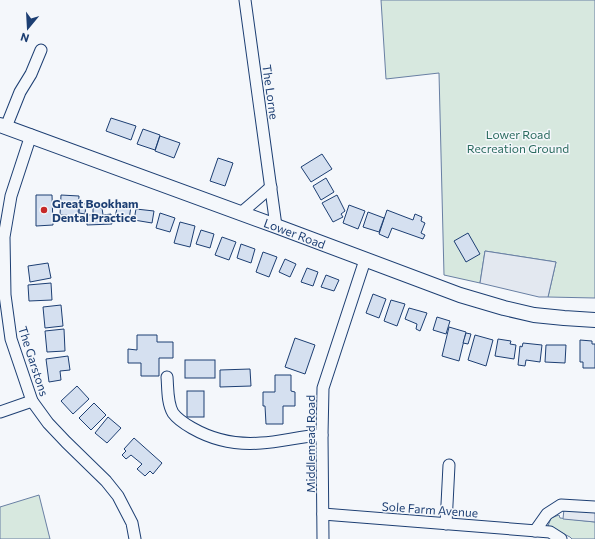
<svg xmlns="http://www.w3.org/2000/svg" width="595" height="539" font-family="Commissioner,sans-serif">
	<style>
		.green { fill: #d7e8df; stroke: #687fa3 }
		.parking { fill: #e3e8f0; stroke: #687fa3 }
		.building { fill: #d5e0f0; stroke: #1d3f73 }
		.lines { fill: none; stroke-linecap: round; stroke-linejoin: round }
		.minor-casing { stroke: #1d3f73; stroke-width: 13 }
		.tertiary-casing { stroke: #1d3f73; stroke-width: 16 }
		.minor { stroke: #f4f7fb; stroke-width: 11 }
		.tertiary { stroke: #f4f7fb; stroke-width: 14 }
		.poi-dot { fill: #c62828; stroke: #f4f7fb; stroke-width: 1.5 }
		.labels { text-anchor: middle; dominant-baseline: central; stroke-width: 3; stroke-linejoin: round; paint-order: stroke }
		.street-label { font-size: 12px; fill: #1d3f73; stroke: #f4f7fb }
		.park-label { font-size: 12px; fill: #2c6c60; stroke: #f4f7fb }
		.poi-label { font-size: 12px; font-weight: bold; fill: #1d3f73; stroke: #f4f7fb; text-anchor: start }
	</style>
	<rect width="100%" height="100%" fill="#f4f7fb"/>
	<g class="green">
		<path d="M381 0H595V298L548 297 556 262 485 251 480 283 444 275 439 73 386 79Z"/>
		<path d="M39 495 50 539H0V507Z"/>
		<path d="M559 515 560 518 595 522V539H572L570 537 548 526 551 518Z"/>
	</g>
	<g class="parking">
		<path d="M485 251 556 262 548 297H539L480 283Z"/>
		<path d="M564 509 595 512V522L563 519Z"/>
	</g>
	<g class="building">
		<path d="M111 118 136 126 131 140 106 131Z"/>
		<path d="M143 129 160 135 155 150 137 144Z"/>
		<path d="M160 136 180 143 174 158 155 151Z"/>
		<path d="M322 154 332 169 311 182 301 167Z"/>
		<path d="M218 158 233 163 225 186 210 181Z"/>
		<path d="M326 178 334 192 321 200 313 186Z"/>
		<path d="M36 195H52L53 225 36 226Z"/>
		<path d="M61 195 79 196 78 216 60 215Z"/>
		<path d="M337 195 345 211 341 214 343 217 333 222 322 203Z"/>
		<path d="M80 203 86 204 85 214 79 213Z"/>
		<path d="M118 204 131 206 129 220 115 217Z"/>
		<path d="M349 205 365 211 358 229 343 223Z"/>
		<path d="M93 208H102L103 215 111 214 112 224 87 225V215H93Z"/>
		<path d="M136 209 154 211 152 223 134 220Z"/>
		<path d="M387 210 413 220 415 214 422 217 421 221 425 223 421 233 425 235 423 239 392 228 388 238 379 234Z"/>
		<path d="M368 212 384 218 379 232 363 227Z"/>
		<path d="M160 213 175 218 170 232 156 228Z"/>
		<path d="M180 222 195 226 190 247 174 243Z"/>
		<path d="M201 230 214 234 210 248 196 244Z"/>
		<path d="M468 233 480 254 466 262 454 241Z"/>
		<path d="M222 237 236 242 229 260 215 255Z"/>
		<path d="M241 244 255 249 251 263 237 258Z"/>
		<path d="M263 252 277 257 269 277 256 272Z"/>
		<path d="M285 259 296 264 290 277 279 272Z"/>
		<path d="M48 263 51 278 30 282 28 266Z"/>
		<path d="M307 268 318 272 313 286 301 282Z"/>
		<path d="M326 275 339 280 334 291 321 287Z"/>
		<path d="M51 283 52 300 29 301 28 285Z"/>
		<path d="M373 294 386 299 379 318 366 313Z"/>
		<path d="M391 300 405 304 397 326 384 321Z"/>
		<path d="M61 305 63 326 45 328 43 307Z"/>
		<path d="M409 308 427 313 420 331 416 329 417 324 405 319Z"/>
		<path d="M437 317 450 321 446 334 433 330Z"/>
		<path d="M449 327 466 332 459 361 442 356Z"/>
		<path d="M64 329 65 351 47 352 45 331Z"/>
		<path d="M466 333 471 334 468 344 463 343Z"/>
		<path d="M137 335H157V342H173V358H159V376H141V363H128V349L137 350Z"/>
		<path d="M475 335 493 340 486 366 468 360Z"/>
		<path d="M295 338 315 345 305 374 285 367Z"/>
		<path d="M498 339 511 341 510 344 516 345 514 359 495 356Z"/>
		<path d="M580 340 592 341V344H595V368H583V362H580Z"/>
		<path d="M523 343 542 345 540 362 526 360 525 366 518 365 520 346 522 347Z"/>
		<path d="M546 345H566L565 363 545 362Z"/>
		<path d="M68 356 70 370 60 371 61 380 49 382 46 359Z"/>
		<rect x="185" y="360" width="30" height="18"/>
		<path d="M250 369 251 386 220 387V370Z"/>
		<path d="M275 375H291V391L295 392V406H283V424H266L265 406H263V392H275Z"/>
		<path d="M77 386 89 399 73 414 61 401Z"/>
		<rect x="187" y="391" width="17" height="26"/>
		<path d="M94 403 106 415 91 430 79 418Z"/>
		<path d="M108 417 121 428 107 443 95 433Z"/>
		<path d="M134 438 162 463 153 474 150 471 145 476 137 469 142 464 131 455 126 459 122 455 126 451 124 449Z"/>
	</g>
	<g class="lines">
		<g class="minor-casing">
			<g id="minor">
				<path d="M245 0 276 226"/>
				<path d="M6 127 20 92 31 74 41 50"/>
				<path d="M31 135 11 196 4 237 5 295 11 339 32 401 48 423 66 442 106 481 118 496 132 523 135 539"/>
				<path d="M241 213 271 187"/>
				<path d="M167 377C168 388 167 403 173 413 178 420 185 424 192 428 213 440 237 445 261 443 281 442 301 436 322 435"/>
				<path d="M0 412 32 401"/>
				<path d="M323 514 550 532 561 539"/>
				<path d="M446 524 449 465"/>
				<path d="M535 531 547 514 561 505 595 507"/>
				<path d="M323 539 322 435 323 388 365 260"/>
			</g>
		</g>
		<g class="tertiary-casing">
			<g id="tertiary">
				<path id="s1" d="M0 125 276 226 460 295 504 308 534 315 564 318 595 320"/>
			</g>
		</g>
		<use href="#minor" class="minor"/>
		<use href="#tertiary" class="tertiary"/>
	</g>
	<circle class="poi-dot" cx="44" cy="210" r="4"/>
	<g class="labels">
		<g class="street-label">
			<text transform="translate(271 92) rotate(82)">The Lorne</text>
			<text stroke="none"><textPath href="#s1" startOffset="314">Lower Road</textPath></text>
			<text transform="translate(34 361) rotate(72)">The Garstons</text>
			<text transform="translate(310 444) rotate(-90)">Middlemead Road</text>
			<text transform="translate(430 509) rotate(4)">Sole Farm Avenue</text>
		</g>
		<g class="park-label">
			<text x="518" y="134">Lower Road<tspan x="518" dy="14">Recreation Ground</tspan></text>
		</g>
		<g class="poi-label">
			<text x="52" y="203">Great Bookham<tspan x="52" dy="14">Dental Practice</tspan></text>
		</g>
	</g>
	<g transform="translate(28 28) rotate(198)" stroke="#f4f7fb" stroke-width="3" paint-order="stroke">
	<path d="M0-3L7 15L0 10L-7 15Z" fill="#1d3f73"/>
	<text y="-6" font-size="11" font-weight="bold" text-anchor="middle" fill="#1d3f73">N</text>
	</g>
</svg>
